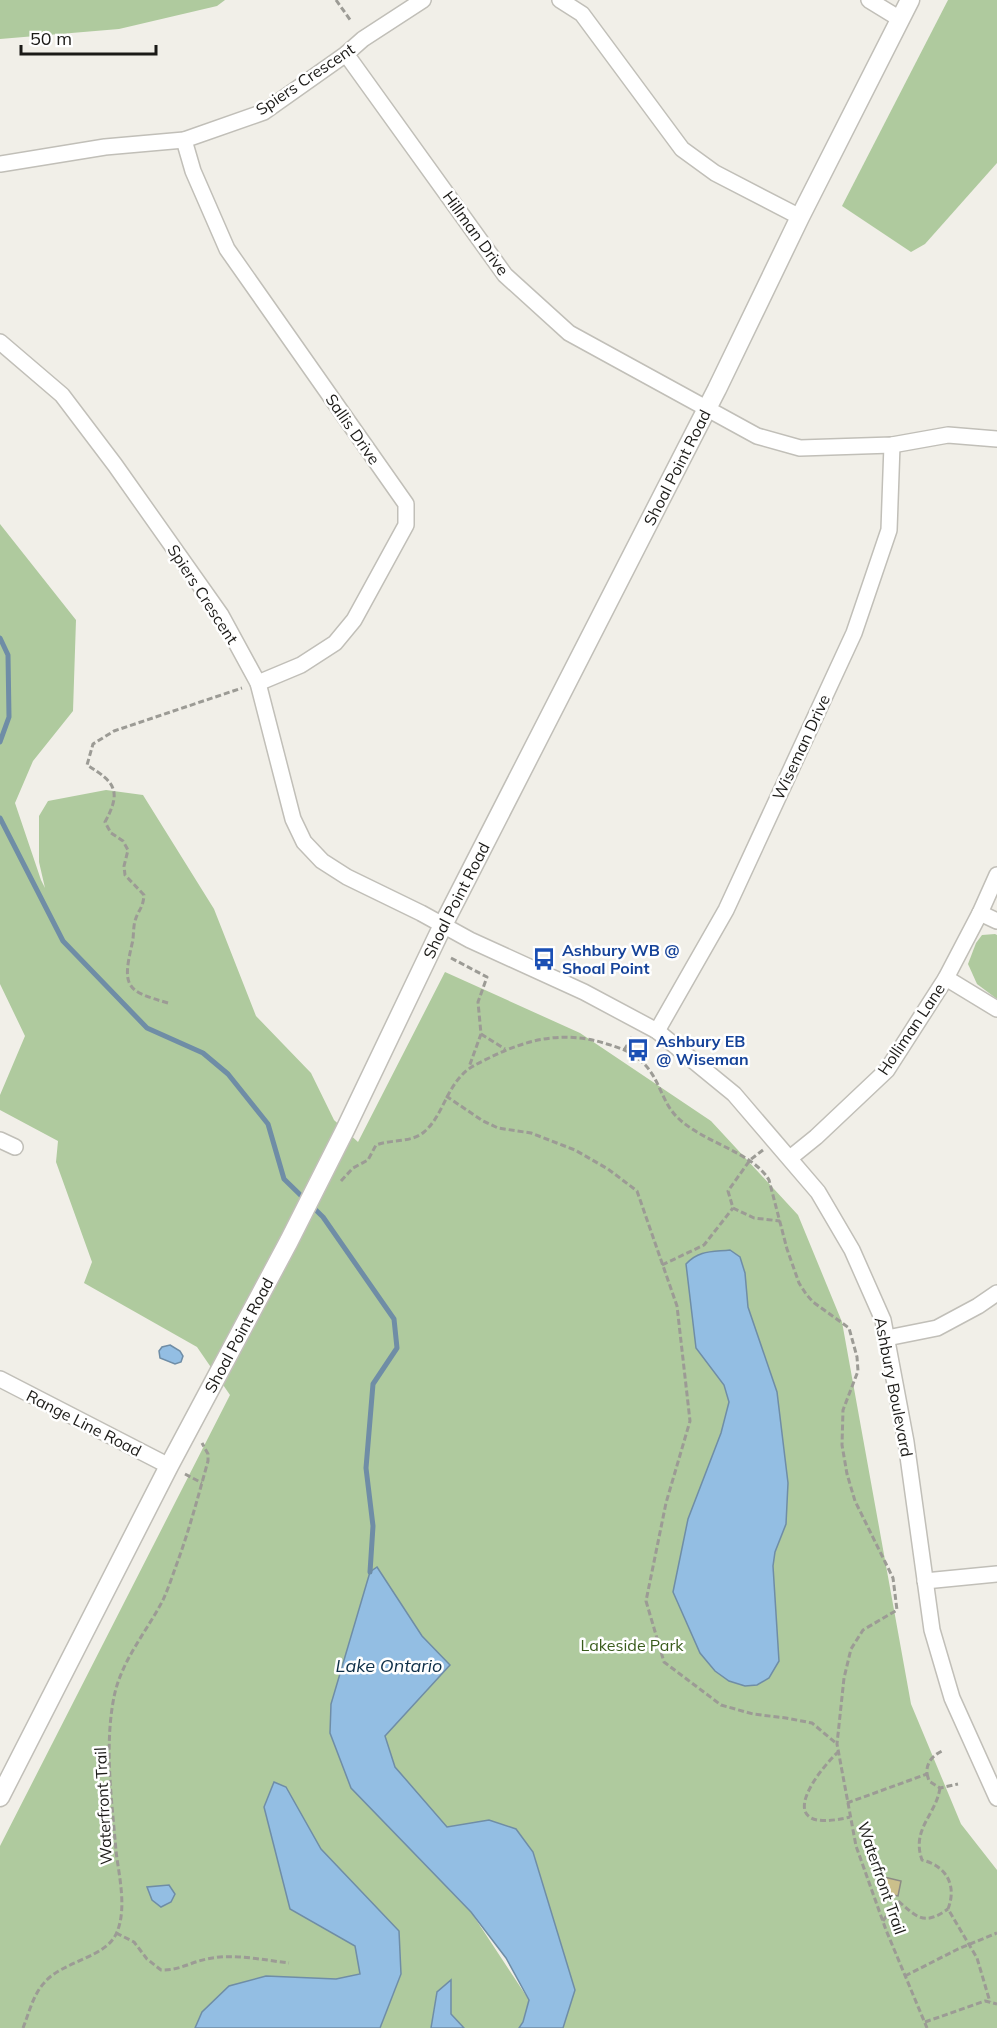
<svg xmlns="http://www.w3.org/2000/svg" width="997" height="2028" font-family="Mulish,sans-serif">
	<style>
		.green { fill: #afca9e }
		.water { fill: #93bee3; stroke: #6f8da6; stroke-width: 1.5 }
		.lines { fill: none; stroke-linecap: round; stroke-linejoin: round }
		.stream { stroke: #6f8da6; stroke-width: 5 }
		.building { fill: #cbbf8b; stroke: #8d8b85; stroke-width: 1.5 }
		.minor-casing { stroke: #c1bfb8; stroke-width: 18 }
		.tertiary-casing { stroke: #c1bfb8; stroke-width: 21 }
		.path { stroke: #9c9b95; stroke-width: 3; stroke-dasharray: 6 3; stroke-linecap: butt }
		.minor { stroke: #fff; stroke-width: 15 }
		.tertiary { stroke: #fff; stroke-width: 18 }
		.labels { text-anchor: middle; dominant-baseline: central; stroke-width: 5; stroke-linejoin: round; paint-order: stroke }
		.street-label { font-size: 16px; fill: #1b1a17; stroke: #fff }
		.transit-label { font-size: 16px; font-weight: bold; fill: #164399; stroke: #fff; text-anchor: start }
		.park-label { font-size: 16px; fill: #395b1b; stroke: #fff }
		.water-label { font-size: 18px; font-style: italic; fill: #0d2e47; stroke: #fff }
	</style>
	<rect width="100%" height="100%" fill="#f1efe8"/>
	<g class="green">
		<path d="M0 0H225L217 6 119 29 0 39Z"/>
		<path d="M948 0H997V163L925 244 911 252 842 206Z"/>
		<path d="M0 524 76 620 73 711 33 761 15 803 41 880 45 888 39 862V816L48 801 106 790 143 795 214 909 256 1016 311 1073 334 1120 358 1142 445 972 580 1033 711 1121 798 1215 842 1322 911 1704 961 1824 997 1870V2028H533L543 1991 331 1704 330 1733 351 1788 471 1912 529 2000 523 2022 519 2028H464L451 2014V1981L437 1992 431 2028H380L401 1974 373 1945 352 1989 324 2028H0V1846L230 1395 197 1347 84 1283 92 1262 56 1162 58 1141 0 1110V1095L25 1036 0 984Z"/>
		<path d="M995 934 997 935V999L977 984 968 964 976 943 982 935Z"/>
	</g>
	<g class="water">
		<path d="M730 1250 740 1257 745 1273 748 1307 777 1392 788 1483 786 1524 775 1552 773 1566 779 1661 769 1678 757 1685 745 1686 729 1681 715 1671 700 1653 673 1592 688 1519 721 1433 729 1402 724 1385 696 1348 686 1264C699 1250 712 1252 730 1250Z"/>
		<path d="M170 1345 180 1351 183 1356 181 1362 175 1364 160 1358 159 1351 162 1347Z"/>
		<path d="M377 1567 422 1636 450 1665 385 1736 395 1767 447 1827 489 1820 516 1829 533 1852 575 1990 563 2028H519L523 2022 529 2000 506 1958 471 1912 351 1788 330 1733 331 1704 370 1572Z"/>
		<path d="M274 1782 286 1787 321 1849 399 1931 401 1974 380 2028H195L202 2012 229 1986 266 1976 336 1979 360 1974 355 1946 290 1909 264 1807Z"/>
		<path d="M169 1885 175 1894 171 1902 161 1907 152 1900 147 1887Z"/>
		<path d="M451 1980V2014L464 2028H431L437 1992Z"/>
	</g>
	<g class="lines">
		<g class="stream">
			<path d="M0 638 8 655 9 717 0 742"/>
			<path d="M0 818 63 941 147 1028 203 1053 228 1074 268 1124 284 1179 323 1217 394 1319 397 1348 373 1384 366 1468 373 1526 370 1572"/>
		</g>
	</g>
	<path class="building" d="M884 1877 901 1881 898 1896 882 1893Z"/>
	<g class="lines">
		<g class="minor-casing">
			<g id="minor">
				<path d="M560 0 582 14 682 149 715 173 800 217"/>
				<path d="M869 0 900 19"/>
				<path d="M346 54 505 275 569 333 757 436 800 448 892 445 948 435 997 439"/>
				<path d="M184 140 193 171 227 249 406 504V525L354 620 335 643 301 665 258 683"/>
				<path d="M0 164 105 147 184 140 264 112 346 54 363 39 423 0"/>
				<path d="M0 342 62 395 115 465 221 615 258 683 293 819 304 842 322 861 347 877 421 913 470 940 584 992 657 1031 734 1094 818 1192 852 1250 883 1320 906 1442 932 1630 952 1698 997 1798"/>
				<path d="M980 913 997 921"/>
				<path d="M946 978 997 1009"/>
				<path d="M657 1031 726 910 854 633 889 530 892 445"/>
				<path d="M0 1140 15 1147"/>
				<path d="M790 1158 816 1137 887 1070 946 978 980 913 997 875"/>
				<path d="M887 1338 937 1328 978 1306 997 1293"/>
				<path d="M0 1379 169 1466"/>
				<path d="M925 1581 997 1574"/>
			</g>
		</g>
		<g class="tertiary-casing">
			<g id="tertiary">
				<path id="s1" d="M0 1797 169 1466 289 1241 345 1130 443 925 717 389 800 217 910 0"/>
			</g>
		</g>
		<g class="path">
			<path d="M336 0 351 21"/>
			<path d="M451 958 487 977 478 1002 481 1034 469 1067"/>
			<path d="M168 1003C126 991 122 987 132 944 134 937 133 928 135 921 138 910 143 909 144 895L125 875 124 866 128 850 123 841 111 833 105 822C122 791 115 782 87 765L93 744 114 731 242 688"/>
			<path d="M481 1034 505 1049"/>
			<path d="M624 1050 633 1036"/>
			<path d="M446 1096 483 1121 498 1128 531 1133 575 1150 608 1169 637 1191 677 1306 690 1421 666 1503 646 1601 664 1662 721 1705 753 1714 786 1718 812 1723 837 1744"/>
			<path d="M763 1150 750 1160 728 1191 733 1208 754 1218 780 1221"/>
			<path d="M341 1181 353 1168 368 1160 376 1145C392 1139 411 1143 424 1132 441 1118 446 1091 462 1075 469 1067 479 1063 489 1058 527 1039 565 1030 607 1044 617 1047 627 1050 636 1057 660 1074 659 1098 676 1116 702 1143 752 1151 769 1180L787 1249 799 1283 806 1294 813 1302 849 1328 854 1346 857 1357 858 1371 843 1410 842 1445 847 1474 855 1501 893 1578 897 1610 863 1630 851 1649 844 1678 837 1744 856 1846 886 1930 927 2028"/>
			<path d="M662 1265 704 1245 733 1208"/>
			<path d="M185 1474 202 1483"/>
			<path d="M839 1751C808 1781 775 1835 850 1817"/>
			<path d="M927 1774 929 1781 940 1788 958 1784"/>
			<path d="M940 1788C936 1815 911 1829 922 1860 947 1866 957 1886 948 1909L977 1958 990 2002"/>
			<path d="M847 1803 927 1774C926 1763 932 1756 942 1751"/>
			<path d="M883 1921 897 1900C916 1916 923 1927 948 1909"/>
			<path d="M116 1933 134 1942 147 1959 161 1970C178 1971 191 1962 207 1959 233 1953 263 1960 289 1963"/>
			<path d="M905 1976 958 1949 997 1933"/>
			<path d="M925 2022 985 2001 997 2004"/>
			<path d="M23 2028C29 2013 33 1995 44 1983 62 1961 107 1958 117 1932 127 1908 119 1876 116 1851 112 1801 104 1747 114 1697 121 1661 147 1631 163 1600 168 1589 172 1577 176 1566 189 1531 198 1497 208 1461V1454L202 1443"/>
		</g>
		<use href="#minor" class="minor"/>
		<use href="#tertiary" class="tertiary"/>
	</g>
	<defs>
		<g id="bus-bare" transform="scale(1.8)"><path d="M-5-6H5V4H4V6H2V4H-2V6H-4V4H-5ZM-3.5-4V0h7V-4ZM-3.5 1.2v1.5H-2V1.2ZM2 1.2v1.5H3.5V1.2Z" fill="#1a4fb4" stroke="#fff" stroke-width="2.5" paint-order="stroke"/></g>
	</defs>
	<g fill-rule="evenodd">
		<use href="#bus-bare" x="544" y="959"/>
		<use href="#bus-bare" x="638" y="1050"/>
	</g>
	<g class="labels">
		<g class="street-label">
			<text transform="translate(305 79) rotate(-34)">Spiers Crescent</text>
			<text transform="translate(476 233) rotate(54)">Hillman Drive</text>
			<text transform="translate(353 429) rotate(55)">Sallis Drive</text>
			<text stroke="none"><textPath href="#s1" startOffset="1492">Shoal Point Road</textPath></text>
			<text transform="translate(203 594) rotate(57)">Spiers Crescent</text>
			<text transform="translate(801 747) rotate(-65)">Wiseman Drive</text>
			<text stroke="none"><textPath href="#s1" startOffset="1006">Shoal Point Road</textPath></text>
			<text transform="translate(911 1029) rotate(-56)">Holliman Lane</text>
			<text stroke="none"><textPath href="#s1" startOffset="520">Shoal Point Road</textPath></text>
			<text transform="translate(894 1387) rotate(79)">Ashbury Boulevard</text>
			<text transform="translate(84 1423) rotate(27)">Range Line Road</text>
			<text transform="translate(103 1806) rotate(-93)">Waterfront Trail</text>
			<text transform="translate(882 1878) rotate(71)">Waterfront Trail</text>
		</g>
		<g class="transit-label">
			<text x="562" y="950">Ashbury WB @<tspan x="562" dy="18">Shoal Point</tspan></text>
			<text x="656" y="1041">Ashbury EB<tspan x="656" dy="18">@ Wiseman</tspan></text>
		</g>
		<g class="park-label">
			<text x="632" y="1645">Lakeside Park</text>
		</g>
		<g class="water-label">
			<text x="389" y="1665">Lake Ontario</text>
		</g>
	</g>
	<path d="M21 45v9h135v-9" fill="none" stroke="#1b1a17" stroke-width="3"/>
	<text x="30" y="45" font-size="18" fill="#1b1a17" stroke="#ffffff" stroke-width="4.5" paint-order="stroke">50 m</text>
</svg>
